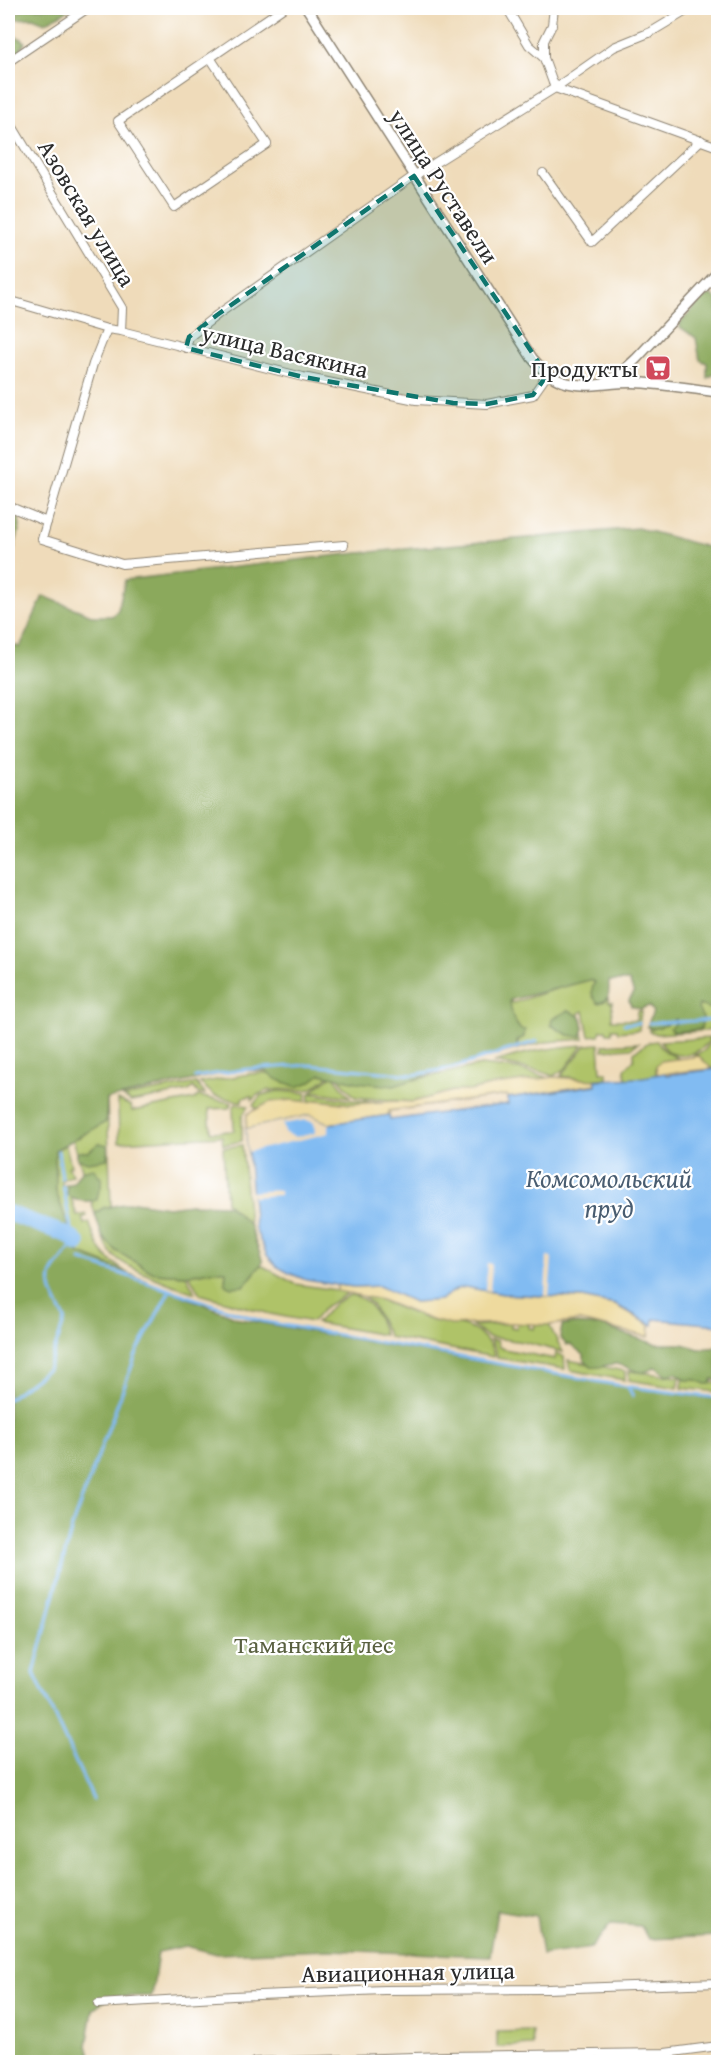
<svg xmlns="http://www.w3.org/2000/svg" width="726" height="2070" font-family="'Gentium Book Plus',serif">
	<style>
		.green { fill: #afc367; stroke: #6d7749; stroke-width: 1.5 }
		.forest { fill: #8ba95c; stroke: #5b6a44; stroke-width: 1.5 }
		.sand { fill: #eeda9e; stroke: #8c8264; stroke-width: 1.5 }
		.water { fill: #81bbf2; stroke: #56738e; stroke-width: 1.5 }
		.pier { fill: #efdbba; fill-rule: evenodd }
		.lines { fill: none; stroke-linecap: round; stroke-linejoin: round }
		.stream { stroke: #81bbf2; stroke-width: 3 }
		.river { stroke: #81bbf2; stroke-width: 16 }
		.minor-casing { stroke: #8d8372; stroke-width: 10 }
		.tertiary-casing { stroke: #8d8372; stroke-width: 12 }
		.minor { stroke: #fff; stroke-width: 8 }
		.tertiary { stroke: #fff; stroke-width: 9 }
		.marked { fill: #0f766e; fill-opacity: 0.2; stroke: #0f766e; stroke-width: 4.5; stroke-dasharray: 12 8; stroke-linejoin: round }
		.labels { text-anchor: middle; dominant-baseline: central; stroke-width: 4.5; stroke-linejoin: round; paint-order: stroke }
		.street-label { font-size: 24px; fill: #2b2b2b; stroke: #fff }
		.poi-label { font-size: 24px; fill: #2b2b2b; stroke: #fff; text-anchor: end }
		.park-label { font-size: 24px; fill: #596040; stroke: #fff }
		.water-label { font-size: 26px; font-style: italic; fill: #495d71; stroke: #fff }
	</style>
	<rect width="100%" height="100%" fill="#fff"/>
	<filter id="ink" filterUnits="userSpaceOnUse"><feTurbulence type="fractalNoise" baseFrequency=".0167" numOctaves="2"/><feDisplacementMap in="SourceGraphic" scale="12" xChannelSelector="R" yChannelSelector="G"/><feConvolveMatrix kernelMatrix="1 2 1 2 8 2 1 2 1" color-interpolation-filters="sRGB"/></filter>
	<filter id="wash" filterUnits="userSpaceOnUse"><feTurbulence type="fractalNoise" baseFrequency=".008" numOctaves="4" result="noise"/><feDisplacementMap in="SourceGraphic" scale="24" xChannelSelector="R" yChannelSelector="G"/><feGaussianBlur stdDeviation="1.35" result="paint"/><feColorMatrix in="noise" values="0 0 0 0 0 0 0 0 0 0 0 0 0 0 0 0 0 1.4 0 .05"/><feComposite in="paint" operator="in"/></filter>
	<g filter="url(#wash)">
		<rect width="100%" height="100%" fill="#efdbba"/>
		<g class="green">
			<path d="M593 979 598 1003 605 1001 609 997V1002H612V1020H637V1011H641L639 1030 618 1032 617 1029H612V1033H607L606 1030H601L599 1035 589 1036 584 1011 579 1013 584 1039 546 1042 517 1049 520 1029 511 1016 509 1000 513 1003 549 991Z"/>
			<path d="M699 1005 718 1011V1030L656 1034 649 1031V1028L653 1029 676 1019 677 1023 698 1009Z"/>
			<path d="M711 1038C702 1053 682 1060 667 1051L660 1041Z"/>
			<path d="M714 1038H718V1068L712 1069 699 1056 694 1055 704 1051Z"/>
			<path d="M657 1041C664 1053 670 1054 680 1059L661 1061 656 1066V1076L626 1079 625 1069 634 1059V1052L649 1042Z"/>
			<path d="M638 1043 631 1048 603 1050V1045Z"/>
			<path d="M599 1044 601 1072H607V1078L590 1080 561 1076 586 1045Z"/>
			<path d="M583 1045 565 1069 553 1076 542 1072 495 1062C524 1052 551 1047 583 1045Z"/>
			<path d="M481 1065 518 1069 549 1078 494 1085 470 1091H453L413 1102 355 1097 336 1075 414 1080Z"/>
			<path d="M281 1072 330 1075C323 1080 315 1089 306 1090 288 1091 266 1084 252 1100L251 1096 242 1098V1102L215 1096 200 1083 249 1074Z"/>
			<path d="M333 1075 350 1097 312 1091Z"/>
			<path d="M196 1083 205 1094H199L193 1087 189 1091 131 1102 123 1097Z"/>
			<path d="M278 1091 307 1093 306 1101 270 1102 258 1110 253 1105 262 1095Z"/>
			<path d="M310 1093 349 1100 388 1102 350 1104 317 1100 309 1102Z"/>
			<path d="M198 1096 232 1103 229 1108 209 1109 211 1132 234 1131 233 1108 236 1104 248 1106 242 1117V1141L223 1145 222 1136 119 1142 118 1100 131 1106 132 1111 195 1099Z"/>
			<path d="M107 1099 111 1206 103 1208 95 1214 73 1139 78 1138 105 1122Z"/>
			<path d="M66 1145 71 1166 68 1167 73 1175 62 1180V1186L76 1182 68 1188 77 1216 86 1214 87 1216 82 1218 84 1224 89 1222C99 1251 101 1255 126 1272L78 1253 56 1192 55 1150Z"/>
			<path d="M242 1145 249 1224 226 1202 223 1148Z"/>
			<path d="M102 1236 116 1251 154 1273 186 1275 195 1293C176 1286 129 1270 114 1256 109 1251 105 1243 102 1236Z"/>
			<path d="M261 1265 295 1284 350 1292 326 1306 312 1322 270 1314 200 1294 189 1275 211 1271H226L225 1279 244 1286Z"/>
			<path d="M362 1294C384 1301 405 1311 427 1319 439 1323 451 1323 463 1326 477 1329 494 1343 494 1357L389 1337 373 1306Z"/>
			<path d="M350 1295C371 1297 379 1318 384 1335L316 1323 335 1303Z"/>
			<path d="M511 1323V1327L517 1328V1323L529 1324V1328L534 1329 535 1324 549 1325 563 1352 523 1342 488 1337 472 1326Z"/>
			<path d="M490 1340 497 1341 499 1347 504 1349 555 1359 556 1353 564 1357 565 1369 497 1358 496 1351Z"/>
			<path d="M568 1360 625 1371V1380L570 1370Z"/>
			<path d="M629 1371 680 1377 678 1388 629 1380Z"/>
			<path d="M683 1378 718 1383V1392L682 1388Z"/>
			<path d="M532 2031 533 2045 497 2047V2032Z"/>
		</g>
		<g class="forest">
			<path d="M27 8H72L45 23 33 18 15 19 14 14Z"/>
			<path d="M8 31 10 35 22 39 25 43 20 50 8 58Z"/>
			<path d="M711 294 718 300V377L715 374 707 378V363L700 360 696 338 680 327V323L702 299Z"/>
			<path d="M8 511 19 519 20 527 13 553 8 554Z"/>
			<path d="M638 528 718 550V1011L699 1005 698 1009 703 1018 701 1029 674 1032 670 1028 676 1023V1019C665 1025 658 1031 647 1027L653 1011 649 1006 640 1009 631 1006 629 1000 634 993 629 981H609C608 992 612 1000 598 1003 591 996 590 991 595 982L590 980 510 1000C511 1012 512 1019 520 1029L525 1030 524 1037 517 1041V1049L456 1066 394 1086 357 1082 321 1074 310 1082 297 1087 276 1079 266 1071 238 1070 107 1099 106 1122 55 1150 56 1192 78 1253 240 1319 615 1385 718 1399V1936L648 1939 641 1926 611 1924 591 1948 542 1955 536 1916 497 1910 490 1956 329 1950 217 1954 186 1946 158 1952 152 1996 110 1997 93 2010 87 2046 93 2062H8V644L20 647 43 596 94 616H112L118 610 125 580 348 554Z"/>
			<path d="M569 1010 582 1018 584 1028 581 1037 568 1035 551 1025 552 1019Z"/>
			<path d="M99 1143 108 1145 107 1159 88 1162 77 1159V1151L88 1152Z"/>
			<path d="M93 1168 101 1178V1187L99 1190 97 1200C83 1203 80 1201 67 1195V1186L73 1183 81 1171Z"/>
			<path d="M134 1202 168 1207 190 1204 228 1205 249 1224 263 1262 244 1286 231 1287 225 1284 226 1271H211L186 1275 154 1273 116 1251 102 1236 95 1214 103 1208Z"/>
			<path d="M572 1324 601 1326 655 1344H683L699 1349 718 1347V1381L713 1379 710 1384H705L697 1380H686L676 1373 667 1375 655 1367C637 1380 632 1365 615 1364 606 1364 599 1369 591 1367L584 1360V1355L570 1344 567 1345 560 1338 562 1326Z"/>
		</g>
		<g class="sand">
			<path d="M699 1056 712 1069 657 1074 656 1066 661 1061Z"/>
			<path d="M554 1077 596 1080V1084L508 1098 507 1095 389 1111V1115L329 1124 310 1115 246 1129 247 1114 270 1102 292 1100 309 1102 317 1100 350 1104 395 1101 413 1102 453 1091H470L494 1085Z"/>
			<path d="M337 1285 354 1287 379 1286 414 1302 440 1300 457 1289 465 1287 504 1294 582 1298 615 1305 650 1325 649 1337 580 1321 549 1325 511 1323 451 1325 431 1320 381 1300 337 1291Z"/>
		</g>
		<path class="water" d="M718 1069V1325L654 1319 653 1325 616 1305 582 1298 503 1294 465 1287 457 1289 440 1300 414 1302 379 1286 354 1287 337 1285 306 1280 289 1273 276 1266 267 1255 255 1229 246 1129 310 1115 329 1124 389 1115 390 1120 508 1104V1098L596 1085V1080L638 1078 665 1073 666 1075Z"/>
		<g class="pier">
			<path d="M310 1115 329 1124V1133L248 1152 246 1129ZM306 1120 314 1123 315 1133 295 1137 285 1133 283 1124Z"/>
			<path d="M280 1190V1195L252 1197 251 1192Z"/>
			<path d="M547 1257 552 1258 549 1296H545Z"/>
			<path d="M487 1263 492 1264 490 1291 485 1290Z"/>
		</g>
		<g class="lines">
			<g class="stream">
				<path d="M649 1023 718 1020"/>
				<path d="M624 1024 639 1023"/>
				<path d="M195 1077 248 1069 309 1065 413 1075 452 1068 537 1041"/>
				<path d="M58 1151 62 1178"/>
				<path d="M63 1186 73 1239"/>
				<path d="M81 1260 261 1321 623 1386 718 1398"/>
				<path d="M628 1387 633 1396"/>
				<path d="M8 1399 48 1369 65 1319C58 1304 43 1284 55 1268 63 1258 69 1253 74 1240"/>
				<path d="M93 1799 34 1673 73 1523 137 1352 170 1290"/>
			</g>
			<path class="river" d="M8 1213 70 1236 78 1244"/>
		</g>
	</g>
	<g filter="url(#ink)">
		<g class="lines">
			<g class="minor-casing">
				<g id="minor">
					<path d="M507 8 529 45 544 58 555 88 718 147"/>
					<path d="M544 58V41L552 25 554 8"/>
					<path d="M211 59 267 144 174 207 118 121 283 8"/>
					<path d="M8 62 88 8"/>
					<path d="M8 119 122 308 121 331"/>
					<path d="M543 173 592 242 701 140"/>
					<path d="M8 300 107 329 121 331 303 377 416 400 487 404 533 395 547 375"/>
					<path d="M107 329 93 364 42 539 122 564 344 545"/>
					<path d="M186 348 189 337 217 315 414 176 555 88 614 47 651 32 691 8"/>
					<path d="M8 506 47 522"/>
					<path d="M98 2004 233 1996 384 1990 547 1989 718 1983"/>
					<path d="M254 2062 446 2056 665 2053 718 2046"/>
				</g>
			</g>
			<g class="tertiary-casing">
				<g id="tertiary">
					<path d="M307 8 532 358C567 401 597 379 644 383 669 385 694 389 718 392"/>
					<path d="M606 382 623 371 636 359 718 272"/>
				</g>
			</g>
			<use href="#minor" class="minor"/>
			<use href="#tertiary" class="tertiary"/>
		</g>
	</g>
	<path class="marked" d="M414 176 547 375 533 395 487 404 453 403 303 377 186 348 189 337 217 315Z"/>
	<defs>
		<g id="supermarket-square" transform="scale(1.35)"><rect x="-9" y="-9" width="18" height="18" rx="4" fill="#d1495b" stroke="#fff"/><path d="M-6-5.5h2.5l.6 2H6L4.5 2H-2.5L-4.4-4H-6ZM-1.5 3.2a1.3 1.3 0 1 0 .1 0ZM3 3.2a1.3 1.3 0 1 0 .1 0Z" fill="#fff"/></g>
	</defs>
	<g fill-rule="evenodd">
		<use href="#supermarket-square" x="658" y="368"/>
	</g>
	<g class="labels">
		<g class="street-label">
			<text transform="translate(444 186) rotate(57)">улица Руставели</text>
			<text transform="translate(87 213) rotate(59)">Азовская улица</text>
			<text transform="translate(285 351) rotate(13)">улица Васякина</text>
			<text transform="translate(408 1972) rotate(-1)">Авиационная улица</text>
		</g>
		<g class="poi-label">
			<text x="638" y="368">Продукты</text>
		</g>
		<g class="park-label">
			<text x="314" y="1644">Таманский лес</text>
		</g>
		<g class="water-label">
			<text x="609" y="1177">Комсомольский<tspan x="609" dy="30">пруд</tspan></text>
		</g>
	</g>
	<rect width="726" height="2070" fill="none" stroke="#fff" stroke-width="30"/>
</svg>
